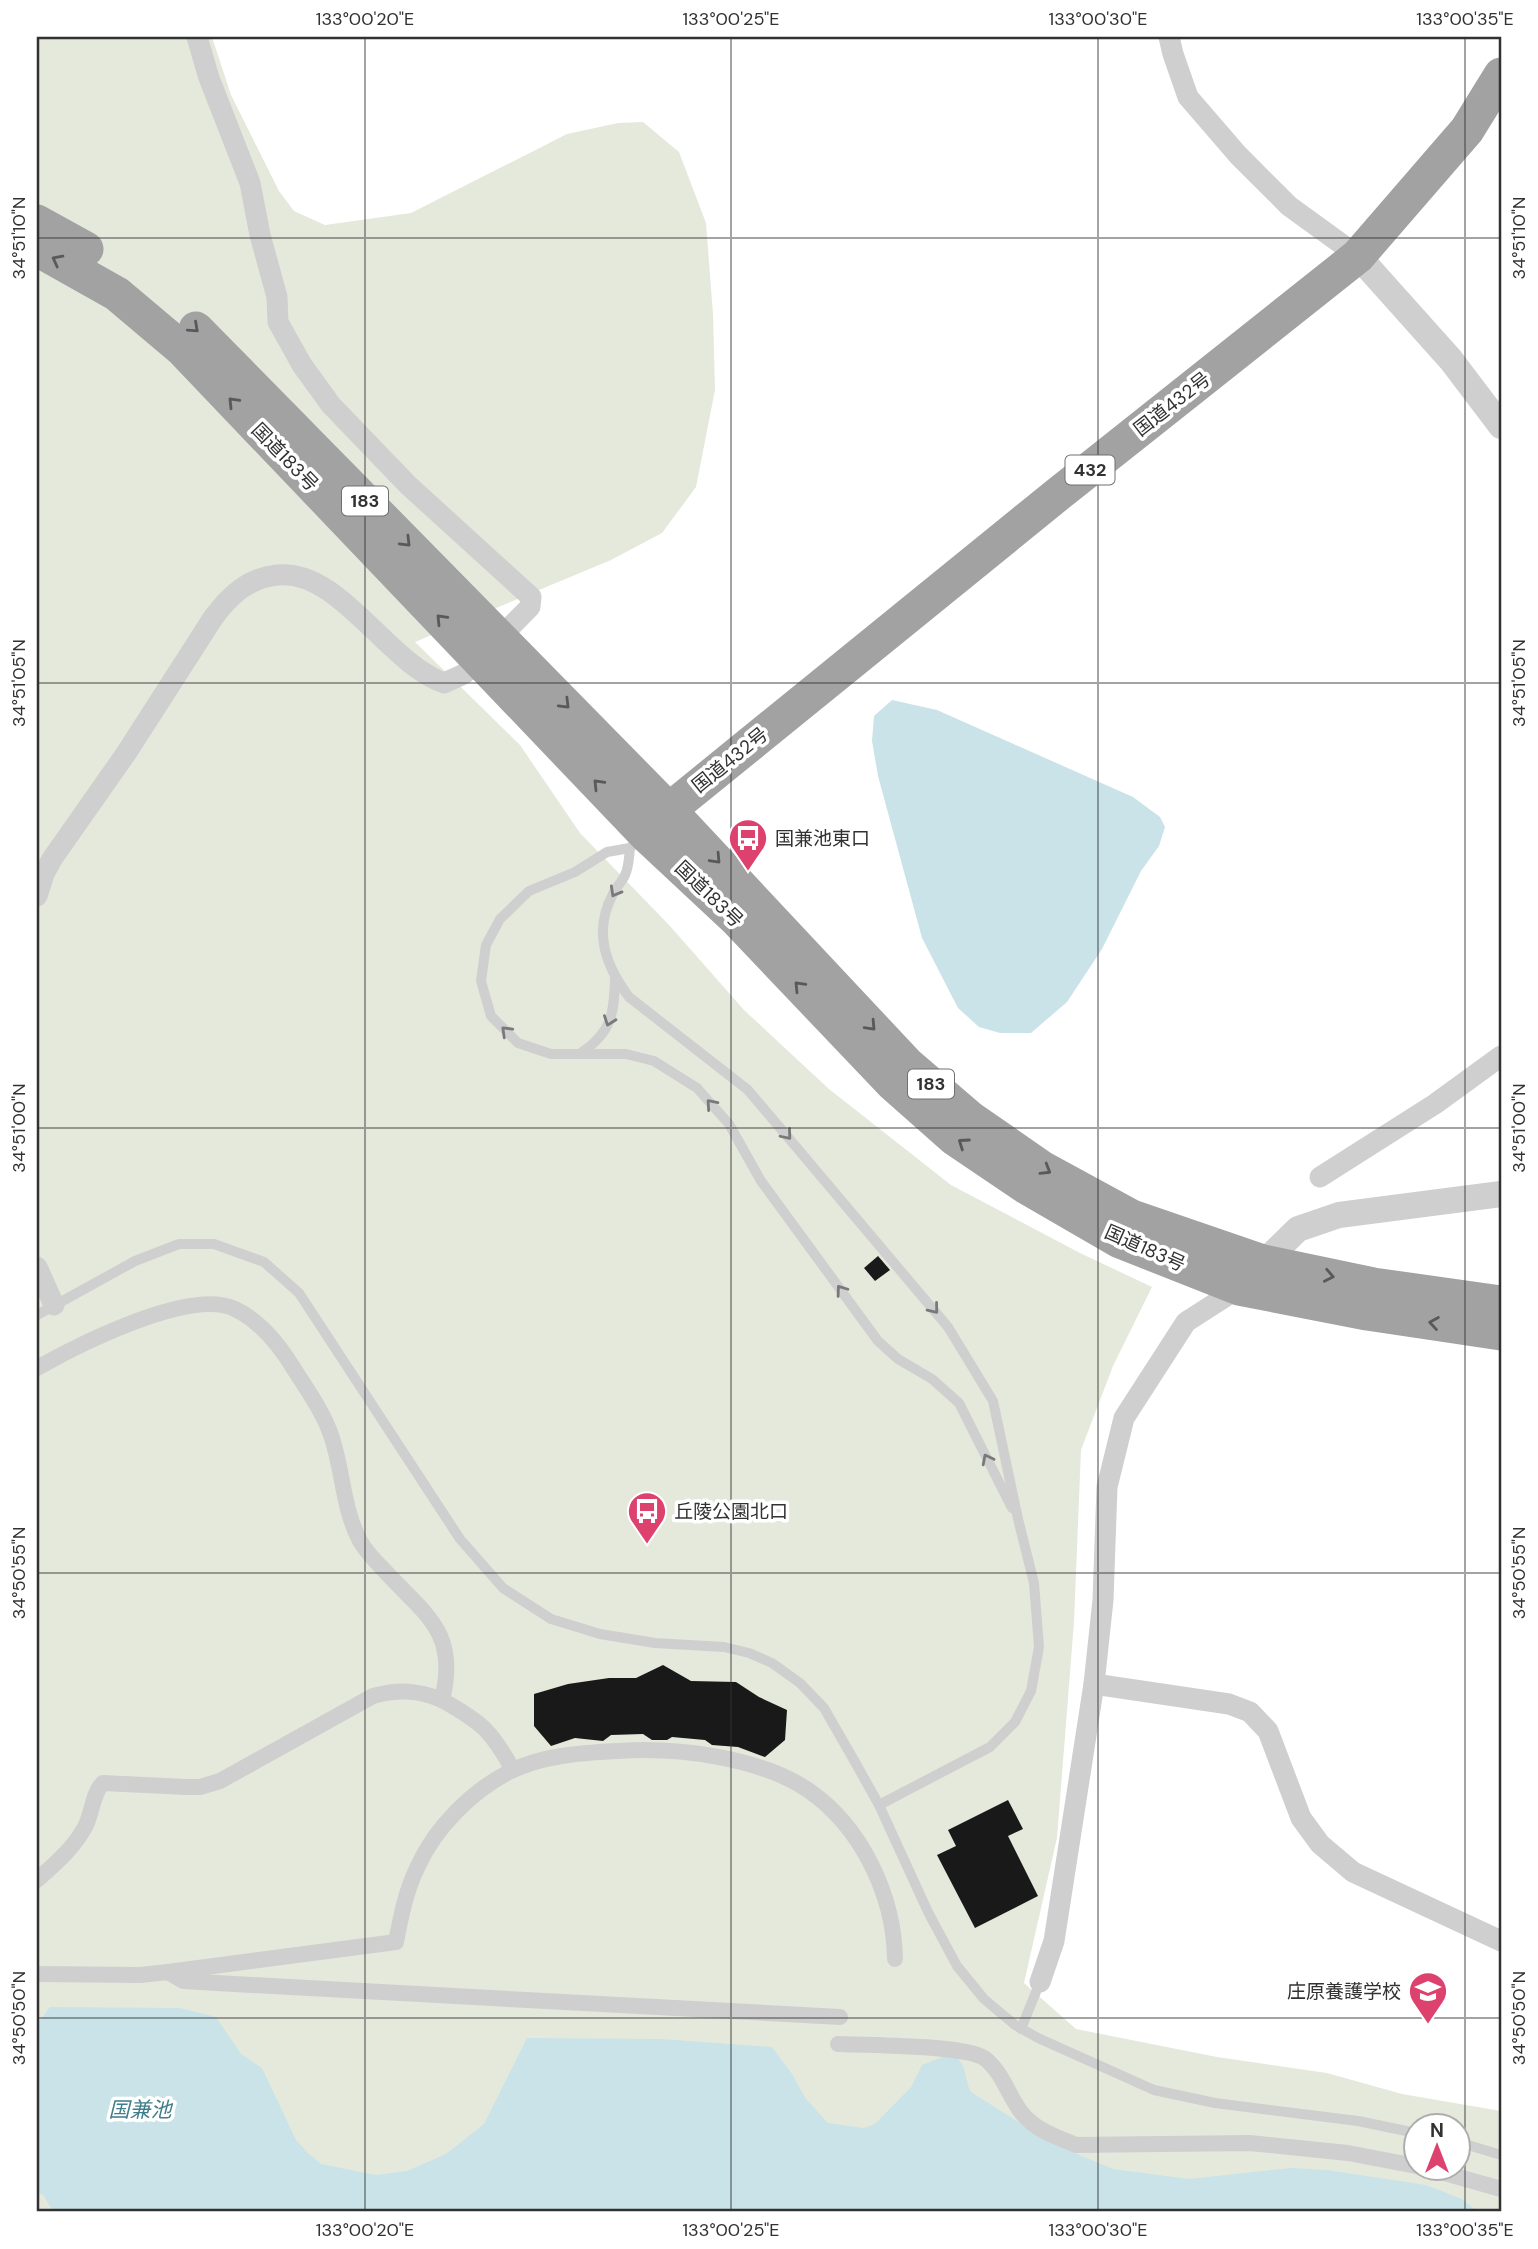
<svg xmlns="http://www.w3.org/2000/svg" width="1538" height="2249" font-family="'DM Sans','Noto Sans JP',sans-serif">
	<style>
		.green { fill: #e5e9dc; fill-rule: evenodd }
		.water { fill: #c9e3e8 }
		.building { fill: #191919 }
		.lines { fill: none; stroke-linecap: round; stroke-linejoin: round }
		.service { stroke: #cfcfcf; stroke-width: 10 }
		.pedestrian { stroke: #cfcfcf; stroke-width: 16 }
		.minor { stroke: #cfcfcf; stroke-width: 21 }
		.tertiary { stroke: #cfcfcf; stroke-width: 26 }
		.trunk { stroke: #a2a2a2; stroke-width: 35 }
		.oneway { stroke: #595959 }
		.oneway2 { stroke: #797979 }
		.ticks { fill: none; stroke: #323232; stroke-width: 2; stroke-opacity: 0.45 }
		.labels { text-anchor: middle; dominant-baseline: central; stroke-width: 7; stroke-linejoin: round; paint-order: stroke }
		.shield { fill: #fff; stroke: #707070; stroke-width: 2 }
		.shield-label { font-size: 18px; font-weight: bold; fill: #323232 }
		.street-label { font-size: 19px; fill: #323232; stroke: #fff }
		.poi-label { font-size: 19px; fill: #323232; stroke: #fff; text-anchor: start }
		.water-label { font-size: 21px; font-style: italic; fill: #407e8b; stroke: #fff }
		.neatline { fill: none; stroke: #323232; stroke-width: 2.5 }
		.ticks-label { font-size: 18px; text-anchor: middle; fill: #323232 }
	</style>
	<rect width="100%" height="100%" fill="#fff"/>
	<path class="green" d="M37 37H212L231 95 279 191 294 211 325 225 411 213 567 134 618 123 643 122 679 152 706 223 713 314 715 390 696 487 662 533 611 560 415 642 520 745 580 833 670 926 744 1010 829 1089 951 1185 1080 1253 1152 1287 1113 1366 1081 1450 1074 1622 1057 1838 1024 1983 1076 2029 1217 2057 1327 2073 1402 2094 1501 2111V2212H37ZM1416 2126H1458V2168H1416Z"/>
	<g class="water">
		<path d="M892 700 937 710 1133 797 1160 817 1165 827 1159 846 1141 871 1102 949 1067 1002 1031 1033H1000L979 1027 958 1008 922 938 878 776 872 741 874 716Z"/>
		<path d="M50 2007 180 2008 216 2017 241 2054 262 2068 296 2140 308 2153 321 2164 376 2175 407 2171 446 2154 484 2124 527 2038 662 2039 772 2047 792 2074 806 2099 828 2123 864 2128 875 2124 911 2087 922 2065 950 2054C968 2061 963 2077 971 2092L1055 2145 1113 2169 1189 2179 1291 2168 1327 2170 1426 2185 1462 2199 1478 2212H53L44 2196 37 2192V2024Z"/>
	</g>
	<g class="building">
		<path d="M878 1256 890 1270 875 1281 864 1268Z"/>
		<path d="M663 1665 691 1681 736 1682 759 1697 787 1710 785 1740 765 1757 738 1747 712 1745 705 1740 672 1737 667 1740H652L643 1734 611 1735 603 1741 575 1738 551 1746 534 1726V1694L568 1684 609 1678H636Z"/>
		<path d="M1008 1800 1023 1829 1008 1836 1038 1896 975 1928 937 1855 956 1846 948 1830Z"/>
	</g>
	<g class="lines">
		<g class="service">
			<path d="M643 835 630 848C629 856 629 867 625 875 622 882 616 887 613 894 593 931 605 965 629 997L748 1090 948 1327 993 1401 1018 1519 1034 1583 1039 1647 1031 1691 1015 1722 990 1747 879 1805"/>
			<path d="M630 848 607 852 575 872 529 891 500 919 486 945 481 981 491 1016 518 1043 551 1054H626L654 1061 697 1088 729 1124 761 1181 878 1341 898 1359 932 1379 959 1403 1012 1508"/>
			<path d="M581 1053C612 1032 614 1014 615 979"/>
			<path d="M37 1315 135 1261 179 1244H214L264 1262 299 1293 460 1539 503 1588 551 1619 600 1634 655 1643 724 1647 749 1653 772 1663 800 1683 824 1708 855 1762 879 1805 928 1912 957 1966 984 1999 1015 2025 1038 2038 1154 2090 1215 2103 1358 2121 1416 2133"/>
			<path d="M1021 2029 1040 1982"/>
			<path d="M1458 2142 1501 2155"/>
		</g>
		<g class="pedestrian">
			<path d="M37 1368C78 1345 191 1287 235 1309 260 1321 280 1346 294 1369 308 1391 324 1413 332 1438 343 1472 343 1509 360 1541 366 1551 375 1561 383 1569 425 1615 459 1631 442 1700 481 1722 491 1730 513 1770"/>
			<path d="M37 1880C55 1864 75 1847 86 1825 92 1813 93 1792 103 1783L186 1787H200L220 1781 373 1696C398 1689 418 1690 442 1700"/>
			<path d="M168 1972 396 1942C401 1916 406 1890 418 1866 435 1828 472 1791 509 1772 542 1755 582 1753 618 1751 676 1747 759 1757 808 1790 862 1827 894 1896 895 1959"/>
			<path d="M37 1974 140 1975 168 1972 183 1981 234 1984 840 2017"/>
			<path d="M838 2044C868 2045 964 2045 984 2058 1002 2071 1008 2095 1021 2112 1035 2130 1056 2137 1076 2145L1250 2143 1348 2153 1416 2166"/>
			<path d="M1427 2168 1501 2189"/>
		</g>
		<g class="minor">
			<path d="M1169 37 1173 54 1188 97 1238 155 1289 206 1358 256"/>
			<path d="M37 896 44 874 52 859 127 752 213 618C229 596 248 578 277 575 339 568 386 662 444 683L464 674 530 607 531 597 408 485 331 405 302 365 278 322 277 297 260 235 250 183 209 78 197 37"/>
			<path d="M1320 1177 1435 1104 1501 1056"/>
			<path d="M37 1267 54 1305"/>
			<path d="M1094 1684 1229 1704 1250 1712 1268 1731 1301 1818 1320 1844 1353 1872 1501 1941"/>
			<path d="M1040 1982 1054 1941 1094 1684 1103 1600 1107 1487 1124 1418 1186 1322 1239 1288"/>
		</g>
		<g class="tertiary">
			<path d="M1358 256 1451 360 1501 426"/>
			<path d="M1255 1271 1298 1229 1339 1215 1501 1194"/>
		</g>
		<g class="trunk">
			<path d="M37 222 86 249"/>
			<path d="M37 249 117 294 181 348 645 834 736 919 893 1084 954 1138 1025 1186 1120 1241 1239 1288 1367 1313 1501 1333"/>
			<path d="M196 329 669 810 907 1064 970 1118 1042 1168 1132 1217 1263 1262 1373 1285 1501 1303"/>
			<path d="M652 826 669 810 1057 495 1358 256 1467 130 1501 75"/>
		</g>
	</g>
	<defs><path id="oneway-chevron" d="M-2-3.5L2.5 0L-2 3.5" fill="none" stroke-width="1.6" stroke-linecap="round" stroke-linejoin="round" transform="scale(1.75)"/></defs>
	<g class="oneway">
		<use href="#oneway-chevron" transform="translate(57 260) rotate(-152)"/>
		<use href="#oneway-chevron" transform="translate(194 328) rotate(42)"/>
		<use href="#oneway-chevron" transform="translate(233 402) rotate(-134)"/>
		<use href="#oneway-chevron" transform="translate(406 542) rotate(45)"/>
		<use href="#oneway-chevron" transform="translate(441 619) rotate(-134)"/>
		<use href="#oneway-chevron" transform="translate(565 704) rotate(45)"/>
		<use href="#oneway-chevron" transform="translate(598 784) rotate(-134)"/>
		<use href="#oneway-chevron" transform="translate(716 859) rotate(47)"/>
		<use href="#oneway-chevron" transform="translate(799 986) rotate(-134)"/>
		<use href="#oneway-chevron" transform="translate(871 1026) rotate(47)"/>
		<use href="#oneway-chevron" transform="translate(963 1143) rotate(-145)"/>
		<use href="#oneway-chevron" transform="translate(1046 1170) rotate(31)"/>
		<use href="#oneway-chevron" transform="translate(1329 1276) rotate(11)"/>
		<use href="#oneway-chevron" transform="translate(1434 1323) rotate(-171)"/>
	</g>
	<g class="oneway2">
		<use href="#oneway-chevron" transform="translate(615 892) rotate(119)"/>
		<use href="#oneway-chevron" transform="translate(609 1021) rotate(110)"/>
		<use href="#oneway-chevron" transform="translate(506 1031) rotate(-136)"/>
		<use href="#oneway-chevron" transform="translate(711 1104) rotate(-131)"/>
		<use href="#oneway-chevron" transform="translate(787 1135) rotate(50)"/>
		<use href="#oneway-chevron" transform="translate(841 1290) rotate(-126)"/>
		<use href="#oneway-chevron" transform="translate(934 1309) rotate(51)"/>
		<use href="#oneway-chevron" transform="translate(987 1459) rotate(-117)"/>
	</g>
	<path class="ticks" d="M365 37V2212M731 37V2212M1098 37V2212M1465 37V2212M37 238H1501M37 683H1501M37 1128H1501M37 1573H1501M37 2018H1501"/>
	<defs>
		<g id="bus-pin" transform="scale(2.0125)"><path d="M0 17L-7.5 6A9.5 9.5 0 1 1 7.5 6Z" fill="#dd416e" stroke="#fff"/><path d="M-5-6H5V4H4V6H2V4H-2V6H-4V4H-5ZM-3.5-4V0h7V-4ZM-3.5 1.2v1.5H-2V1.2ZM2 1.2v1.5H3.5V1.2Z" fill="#fff"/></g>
		<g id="school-pin" transform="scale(2.0125)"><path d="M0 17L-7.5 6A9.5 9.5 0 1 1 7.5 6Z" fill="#dd416e" stroke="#fff"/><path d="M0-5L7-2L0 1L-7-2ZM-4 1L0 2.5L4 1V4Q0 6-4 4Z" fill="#fff"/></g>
	</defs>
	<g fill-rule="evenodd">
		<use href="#bus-pin" x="748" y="838"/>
		<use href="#bus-pin" x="647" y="1511"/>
		<use href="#school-pin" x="1428" y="1991"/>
	</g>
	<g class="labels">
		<g class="shield">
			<rect x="1065.5" y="455.5" width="49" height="29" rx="5"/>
			<rect x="342" y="486.5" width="46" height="29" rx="5"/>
			<rect x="908" y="1069.5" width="46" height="29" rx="5"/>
		</g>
		<g class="shield-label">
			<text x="1090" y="470">432</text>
			<text x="365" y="501">183</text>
			<text x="931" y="1084">183</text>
		</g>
		<g class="street-label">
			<text transform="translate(1172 404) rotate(-38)">国道432号</text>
			<text transform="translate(285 457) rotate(46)">国道183号</text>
			<text transform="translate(730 760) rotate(-39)">国道432号</text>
			<text transform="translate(709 894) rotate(44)">国道183号</text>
			<text transform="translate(1145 1248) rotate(24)">国道183号</text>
		</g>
		<g class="poi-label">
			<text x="775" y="838">国兼池東口</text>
			<text x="674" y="1511">丘陵公園北口</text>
			<text x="1401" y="1991" text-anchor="end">庄原養護学校</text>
		</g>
		<g class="water-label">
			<text x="140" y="2110">国兼池</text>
		</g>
	</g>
	<rect width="1538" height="2249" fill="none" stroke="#ffffff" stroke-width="77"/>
	<g transform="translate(1437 2147)"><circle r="33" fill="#ffffff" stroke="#adadad" stroke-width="2"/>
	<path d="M0-5L12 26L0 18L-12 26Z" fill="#dd416e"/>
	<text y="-10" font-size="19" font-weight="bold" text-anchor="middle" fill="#323232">N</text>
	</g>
	<rect x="38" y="38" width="1462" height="2172" class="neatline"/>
	<g class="ticks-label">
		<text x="365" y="25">133°00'20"E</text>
		<text x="731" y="25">133°00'25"E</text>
		<text x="1098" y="25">133°00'30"E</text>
		<text x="1465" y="25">133°00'35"E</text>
		<text transform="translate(19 238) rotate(-90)" y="6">34°51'10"N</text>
		<text transform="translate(1519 238) rotate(-90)" y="6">34°51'10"N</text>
		<text transform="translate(19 683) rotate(-90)" y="6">34°51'05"N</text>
		<text transform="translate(1519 683) rotate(-90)" y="6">34°51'05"N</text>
		<text transform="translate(19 1128) rotate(-90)" y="6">34°51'00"N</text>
		<text transform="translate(1519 1128) rotate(-90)" y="6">34°51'00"N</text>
		<text transform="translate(19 1573) rotate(-90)" y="6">34°50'55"N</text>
		<text transform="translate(1519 1573) rotate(-90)" y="6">34°50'55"N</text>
		<text transform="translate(19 2018) rotate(-90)" y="6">34°50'50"N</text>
		<text transform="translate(1519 2018) rotate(-90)" y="6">34°50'50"N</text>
		<text x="365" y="2236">133°00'20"E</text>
		<text x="731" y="2236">133°00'25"E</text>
		<text x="1098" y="2236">133°00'30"E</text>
		<text x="1465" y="2236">133°00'35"E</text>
	</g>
</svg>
